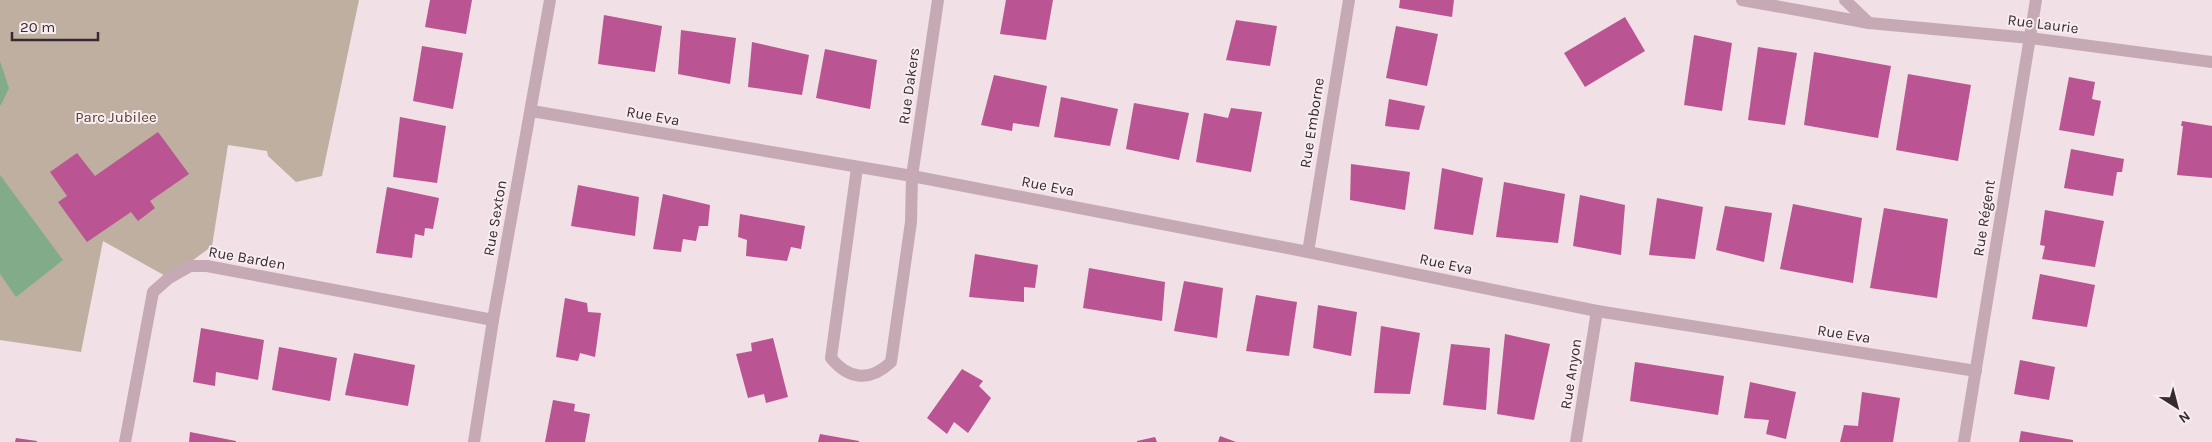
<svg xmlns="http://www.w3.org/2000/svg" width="2212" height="442" font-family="Karla,sans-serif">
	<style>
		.green { fill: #bfafa1 }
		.water { fill: #81ab89 }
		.building { fill: #ba5492 }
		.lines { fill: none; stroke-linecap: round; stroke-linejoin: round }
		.minor { stroke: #c5a9b4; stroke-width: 12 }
		.labels { text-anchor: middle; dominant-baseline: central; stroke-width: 4; stroke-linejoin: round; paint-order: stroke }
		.street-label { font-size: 15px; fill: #372b31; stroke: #f9ecf0 }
		.park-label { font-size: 15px; fill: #534231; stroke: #f9ecf0 }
	</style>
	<rect width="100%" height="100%" fill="#f1e0e5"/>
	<path class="green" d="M0 0H359L322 176 296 182 268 156 267 151 228 145 212 246 169 278 103 241 81 352 0 340Z"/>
	<g class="water">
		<path d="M0 61 9 88 1 105H0Z"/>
		<path d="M0 175 63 260 16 297 0 274Z"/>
	</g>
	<g class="building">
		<path d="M430 0H472L466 34 425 27Z"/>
		<path d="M1006 0H1053L1046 40 1000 34Z"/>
		<path d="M1400 0H1454L1452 17 1399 8Z"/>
		<path d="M604 15 662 26 655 72 598 64Z"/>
		<path d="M1625 17 1645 51 1585 87 1564 53Z"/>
		<path d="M1236 20 1277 26 1270 66 1226 60Z"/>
		<path d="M1396 26 1438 34 1427 86 1386 78Z"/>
		<path d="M681 30 736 38 730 84 678 74Z"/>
		<path d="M1694 35 1732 43 1722 111 1684 105Z"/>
		<path d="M752 42 809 55 802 95 748 87Z"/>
		<path d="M422 46 463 53 453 109 413 101Z"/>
		<path d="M1758 47 1797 53 1785 125 1748 120Z"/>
		<path d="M825 49 877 60 870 109 816 98Z"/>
		<path d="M1814 52 1891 66 1878 138 1804 125Z"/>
		<path d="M1908 74 1971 85 1958 161 1896 150Z"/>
		<path d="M994 75 1047 86 1039 127 1013 123 1012 131 981 125Z"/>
		<path d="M2069 77 2095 82 2092 99 2101 101 2094 136 2059 130Z"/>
		<path d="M1061 97 1118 109 1110 146 1054 137Z"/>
		<path d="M1389 99 1425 106 1419 130 1385 126Z"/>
		<path d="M1134 103 1189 113 1179 160 1126 149Z"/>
		<path d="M1231 108 1262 112 1251 172 1196 162 1204 113 1228 118Z"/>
		<path d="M400 117 446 126 437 183 393 177Z"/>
		<path d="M2182 121 2212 126V178L2177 175 2183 126H2181Z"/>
		<path d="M158 132 189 174 150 201 155 208 138 221 131 212 87 242 58 202 67 196 50 172 77 153 95 176Z"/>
		<path d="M2071 149 2124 159 2122 172H2117L2113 196 2064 188Z"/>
		<path d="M1351 164 1410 172 1405 210 1350 200Z"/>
		<path d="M1442 168 1483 178 1473 235 1434 229Z"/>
		<path d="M1504 182 1565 194 1558 243 1496 237Z"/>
		<path d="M578 185 639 197 635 236 571 226Z"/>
		<path d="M387 187 439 198 433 229 425 228 424 236 415 234 412 258 376 253Z"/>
		<path d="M663 194 710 205 708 226H699L696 241 683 239 681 252 653 249Z"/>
		<path d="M1580 195 1625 205 1621 255 1573 246Z"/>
		<path d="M1657 198 1703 207 1695 259 1649 255Z"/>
		<path d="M1793 204 1862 218 1853 283 1780 269Z"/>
		<path d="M1725 206 1772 213 1764 262 1716 250Z"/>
		<path d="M1884 208 1948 219 1937 298 1870 288Z"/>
		<path d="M2045 210 2104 221 2095 267 2042 259 2045 246 2040 245Z"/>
		<path d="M740 214 805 226 801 249 791 247 787 261 746 256 747 240 738 237Z"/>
		<path d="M975 254 1038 265 1035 288 1024 287V302L969 297Z"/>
		<path d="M1089 268 1165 282 1162 321 1083 308Z"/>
		<path d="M2040 274 2095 285 2087 327 2032 319Z"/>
		<path d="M1184 281 1223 288 1217 338 1174 331Z"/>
		<path d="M1256 295 1297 302 1289 356 1246 351Z"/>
		<path d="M565 298 587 303 588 312 601 313 595 357 580 353 578 361 556 357Z"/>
		<path d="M1318 305 1357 312 1351 356 1313 348Z"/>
		<path d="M1381 326 1420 333 1410 394 1374 393Z"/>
		<path d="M201 328 264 340 258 380 216 372 215 386 193 382Z"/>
		<path d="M1505 334 1550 344 1534 420 1497 414Z"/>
		<path d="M773 338 788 397 766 403 764 394 748 398 736 354 752 351 751 343Z"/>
		<path d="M1451 344 1490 348 1486 410 1443 405Z"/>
		<path d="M279 347 337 358 330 401 272 390Z"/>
		<path d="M354 353 415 365 408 406 345 395Z"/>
		<path d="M2020 360 2055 367 2049 400 2014 394Z"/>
		<path d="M1635 362 1724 376 1718 415 1630 401Z"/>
		<path d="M962 369 983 381 979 386 991 398 968 433 954 422 947 434 927 418Z"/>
		<path d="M1750 382 1796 392 1786 439 1766 434 1769 420 1744 418Z"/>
		<path d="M1862 392 1900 398 1893 442H1840L1844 425 1858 426Z"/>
		<path d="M553 400 575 404 574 411 590 414 585 442H545Z"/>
		<path d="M2021 431 2073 440V442H2019Z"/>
		<path d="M190 432 236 441V442H189Z"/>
		<path d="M820 434 859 441V442H818Z"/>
		<path d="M1220 436 1236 442H1218Z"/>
		<path d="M1155 437 1157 442H1137V441Z"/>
		<path d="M16 438 37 441V442H15Z"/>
	</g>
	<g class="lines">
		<g class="minor">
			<path d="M1742 0 1869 23 2030 38 2212 62"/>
			<path d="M1845 0 1869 23"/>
			<path d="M532 111 912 176 1308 252 1597 311 1976 371"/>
			<path d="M857 168 831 358C849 380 870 382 891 362L911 222 912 176 938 0"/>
			<path d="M1308 252 1349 0"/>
			<path d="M125 442 153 292 169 278 190 266H207L493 320"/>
			<path d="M474 442 493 320 550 0"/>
			<path d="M1576 442 1597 311"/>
			<path d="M1964 442 2036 0"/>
		</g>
	</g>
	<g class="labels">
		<g class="street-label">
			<text transform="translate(2043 24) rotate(7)">Rue Laurie</text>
			<text transform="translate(909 86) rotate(-82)">Rue Dakers</text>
			<text transform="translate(653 116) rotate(10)">Rue Eva</text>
			<text transform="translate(1312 123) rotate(-81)">Rue Emborne</text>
			<text transform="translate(1048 186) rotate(11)">Rue Eva</text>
			<text transform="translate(495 218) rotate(-80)">Rue Sexton</text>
			<text transform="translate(1984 218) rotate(-81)">Rue Régent</text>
			<text transform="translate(247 258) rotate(10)">Rue Barden</text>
			<text transform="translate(1446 264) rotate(12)">Rue Eva</text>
			<text transform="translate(1844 334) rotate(9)">Rue Eva</text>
			<text transform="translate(1571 374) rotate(-81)">Rue Anyon</text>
		</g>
		<g class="park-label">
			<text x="116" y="117">Parc Jubilee</text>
		</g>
	</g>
	<g transform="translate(2177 407) rotate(144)" stroke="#f9ecf0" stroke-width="4" paint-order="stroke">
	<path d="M0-4L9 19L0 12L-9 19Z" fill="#372b31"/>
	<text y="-8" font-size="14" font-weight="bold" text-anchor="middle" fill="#372b31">N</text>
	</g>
	<path d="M12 32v8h86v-8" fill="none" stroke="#372b31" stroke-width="2.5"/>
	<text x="20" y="32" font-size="15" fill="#372b31" stroke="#f9ecf0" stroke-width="4" paint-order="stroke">20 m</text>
</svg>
